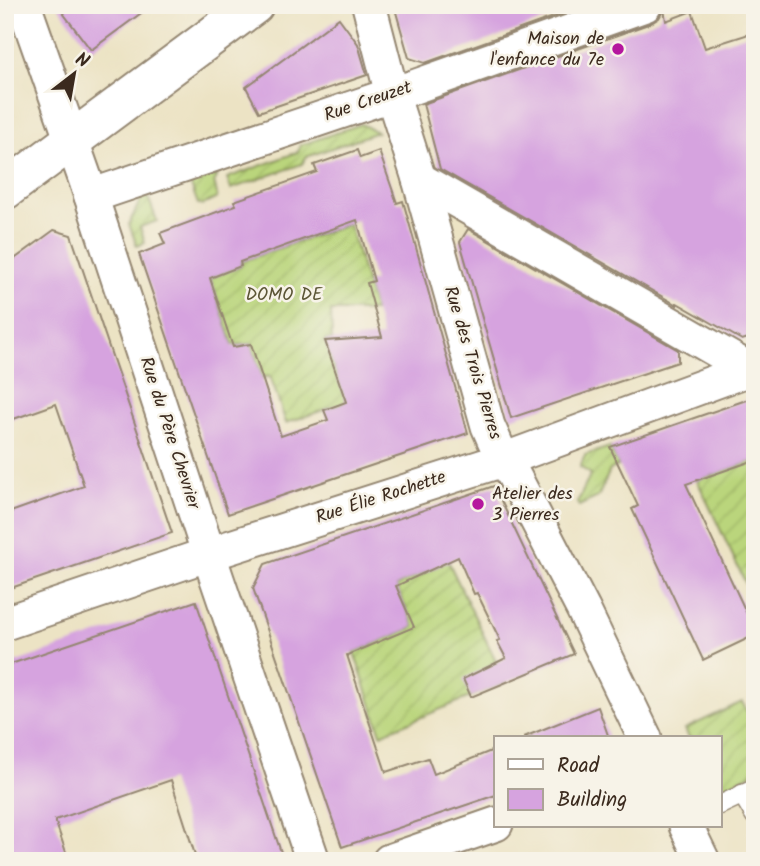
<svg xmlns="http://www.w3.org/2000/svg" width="760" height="866" font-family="Kalam,sans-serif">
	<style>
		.garden { fill: url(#garden-furrows); stroke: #7a804c; stroke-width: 2 }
		.building { fill: #d6a3df; fill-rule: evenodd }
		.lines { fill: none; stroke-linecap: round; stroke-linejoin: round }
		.lane-casing { stroke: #948671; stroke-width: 21 }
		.street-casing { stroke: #948671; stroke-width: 37 }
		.secondary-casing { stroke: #948671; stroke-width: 42 }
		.lane { stroke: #fff; stroke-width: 18 }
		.street { stroke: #fff; stroke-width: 33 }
		.secondary { stroke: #fff; stroke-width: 38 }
		.poi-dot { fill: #b5179e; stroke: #f7f3e8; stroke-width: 2.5 }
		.labels { text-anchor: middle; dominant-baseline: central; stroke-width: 5; stroke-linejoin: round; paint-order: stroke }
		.poi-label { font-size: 18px; fill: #3b2a1e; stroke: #f7f3e8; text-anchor: end }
		.street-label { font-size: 18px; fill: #3b2a1e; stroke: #f7f3e8 }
		.park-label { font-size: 18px; fill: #5b5535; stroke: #f7f3e8 }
	</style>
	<defs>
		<pattern id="garden-furrows" width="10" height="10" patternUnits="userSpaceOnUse" patternTransform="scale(1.75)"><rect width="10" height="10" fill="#bad57b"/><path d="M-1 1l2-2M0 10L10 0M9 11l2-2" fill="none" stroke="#a1b76a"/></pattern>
	</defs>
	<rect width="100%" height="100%" fill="#f7f3e8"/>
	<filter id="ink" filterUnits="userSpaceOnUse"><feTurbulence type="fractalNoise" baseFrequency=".0143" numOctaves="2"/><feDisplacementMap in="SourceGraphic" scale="14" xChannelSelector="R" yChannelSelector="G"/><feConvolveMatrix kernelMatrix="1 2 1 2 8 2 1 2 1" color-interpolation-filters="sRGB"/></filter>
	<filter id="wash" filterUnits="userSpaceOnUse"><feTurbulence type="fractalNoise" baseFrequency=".00686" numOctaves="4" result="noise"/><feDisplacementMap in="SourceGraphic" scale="28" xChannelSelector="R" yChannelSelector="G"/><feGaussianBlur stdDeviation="1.57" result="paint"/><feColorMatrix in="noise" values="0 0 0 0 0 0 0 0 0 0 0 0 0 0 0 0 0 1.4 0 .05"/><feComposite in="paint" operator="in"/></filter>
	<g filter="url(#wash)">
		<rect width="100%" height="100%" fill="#ece3c4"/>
		<g class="garden">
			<path d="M361 124 377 132 306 157 302 164 231 189 227 178 298 152 301 145Z"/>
			<path d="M218 174C210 183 218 188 217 198L203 205 198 204 190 183Z"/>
			<path d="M148 197 157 221 140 227 145 243 137 246 129 224 141 199Z"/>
			<path d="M349 224 375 311H331L332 340 325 341 347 402 286 423 270 376 262 378 251 344 233 345 210 278 241 266 240 262Z"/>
			<path d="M610 447 619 465 610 470 598 497 579 506 577 503 591 474 580 467 585 455Z"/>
			<path d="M755 460V603L697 480Z"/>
			<path d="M448 561 506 682 381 734 354 652 414 627 396 586Z"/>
			<path d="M742 702 755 726V772L720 789V738H689L685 729Z"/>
		</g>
		<g id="blocks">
			<g class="building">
				<path d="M57 5H152L91 50Z"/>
				<path d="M394 5H459L461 13 481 5H587L425 63 409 58Z"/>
				<path d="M664 9 666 21 692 11 705 48 755 32V336L742 340 677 303V305L440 169 423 104 651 23 659 18Z"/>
				<path d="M339 18 358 44 367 75 259 112 246 87Z"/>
				<path d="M357 150 360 158 379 151 397 203 403 201 468 433 228 514 139 254 165 244 160 233 236 205 234 201 317 172 314 165ZM357 220 374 281 367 283 382 337 325 341 346 402 324 410 328 420 281 436 251 344 233 347 210 278 241 266 240 262Z"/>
				<path d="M468 229 678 350V362L511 418 460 242Z"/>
				<path d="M54 230 71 235 172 533 5 590V514L84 486 56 404 5 422V266Z"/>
				<path d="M755 397V460L686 484 755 631V635L703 660 632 509 638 506 610 447Z"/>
				<path d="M494 486 574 654 471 697 463 679 506 658 497 641 500 640 477 593 474 594 458 557 396 586 414 627 347 655 386 772 428 758 434 774 496 749V795L342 847 253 588 265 564Z"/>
				<path d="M196 601 284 861H197L171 780 55 820 69 861H5V666Z"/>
				<path d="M598 707 609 738H524V737Z"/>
			</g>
		</g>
	</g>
	<g filter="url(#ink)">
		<use href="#blocks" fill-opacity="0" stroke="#948671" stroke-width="2"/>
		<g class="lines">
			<g class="lane-casing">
				<g id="lane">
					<path d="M742 794 755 816"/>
					<path d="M720 805 752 790"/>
				</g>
			</g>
			<g class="street-casing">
				<g id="street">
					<path d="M24 5 86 181 216 576 313 861"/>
					<path d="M369 5 392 94 419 179 488 426 503 460 513 474 583 609 645 738"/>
					<path d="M419 179 749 369"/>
					<path d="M91 196 411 88 645 5"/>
					<path d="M5 623 209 554 503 460 755 367"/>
					<path d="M686 826 703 861"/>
					<path d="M389 861 496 824"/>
				</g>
			</g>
			<g class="secondary-casing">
				<path id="secondary" d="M5 190 254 5"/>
			</g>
			<use href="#lane" class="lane"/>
			<use href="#street" class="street"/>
			<use href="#secondary" class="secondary"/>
		</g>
	</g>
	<g class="poi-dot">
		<circle cx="618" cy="49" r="7"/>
		<circle cx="478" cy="504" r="7"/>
	</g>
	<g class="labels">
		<g class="poi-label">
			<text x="604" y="39">Maison de<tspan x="604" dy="21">l'enfance du 7e</tspan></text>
			<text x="492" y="494" text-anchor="start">Atelier des<tspan x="492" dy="21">3 Pierres</tspan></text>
		</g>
		<g class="street-label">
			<text transform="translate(368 102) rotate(-19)">Rue Creuzet</text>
			<text transform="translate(472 363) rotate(73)">Rue des Trois Pierres</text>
			<text transform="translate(169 433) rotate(72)">Rue du Père Chevrier</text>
			<text transform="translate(381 498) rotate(-18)">Rue Élie Rochette</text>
		</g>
		<g class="park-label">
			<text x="284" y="295">DOMO DE</text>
		</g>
	</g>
	<rect width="760" height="866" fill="none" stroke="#f7f3e8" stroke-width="28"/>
	<rect x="494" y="736" width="228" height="91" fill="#f7f3e8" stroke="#aca397" stroke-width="2"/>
	<rect x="508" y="759" width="35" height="10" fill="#ffffff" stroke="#aca397" stroke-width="2"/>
	<text x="557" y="772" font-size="21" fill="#3b2a1e">Road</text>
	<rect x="508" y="789" width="35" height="21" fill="#d6a3df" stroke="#aca397" stroke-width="2"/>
	<text x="557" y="806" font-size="21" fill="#3b2a1e">Building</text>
	<g transform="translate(74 74) rotate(31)" stroke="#f7f3e8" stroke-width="5" paint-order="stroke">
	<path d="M0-5L12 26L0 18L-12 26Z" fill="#3b2a1e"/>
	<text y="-10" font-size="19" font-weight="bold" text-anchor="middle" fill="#3b2a1e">N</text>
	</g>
</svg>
